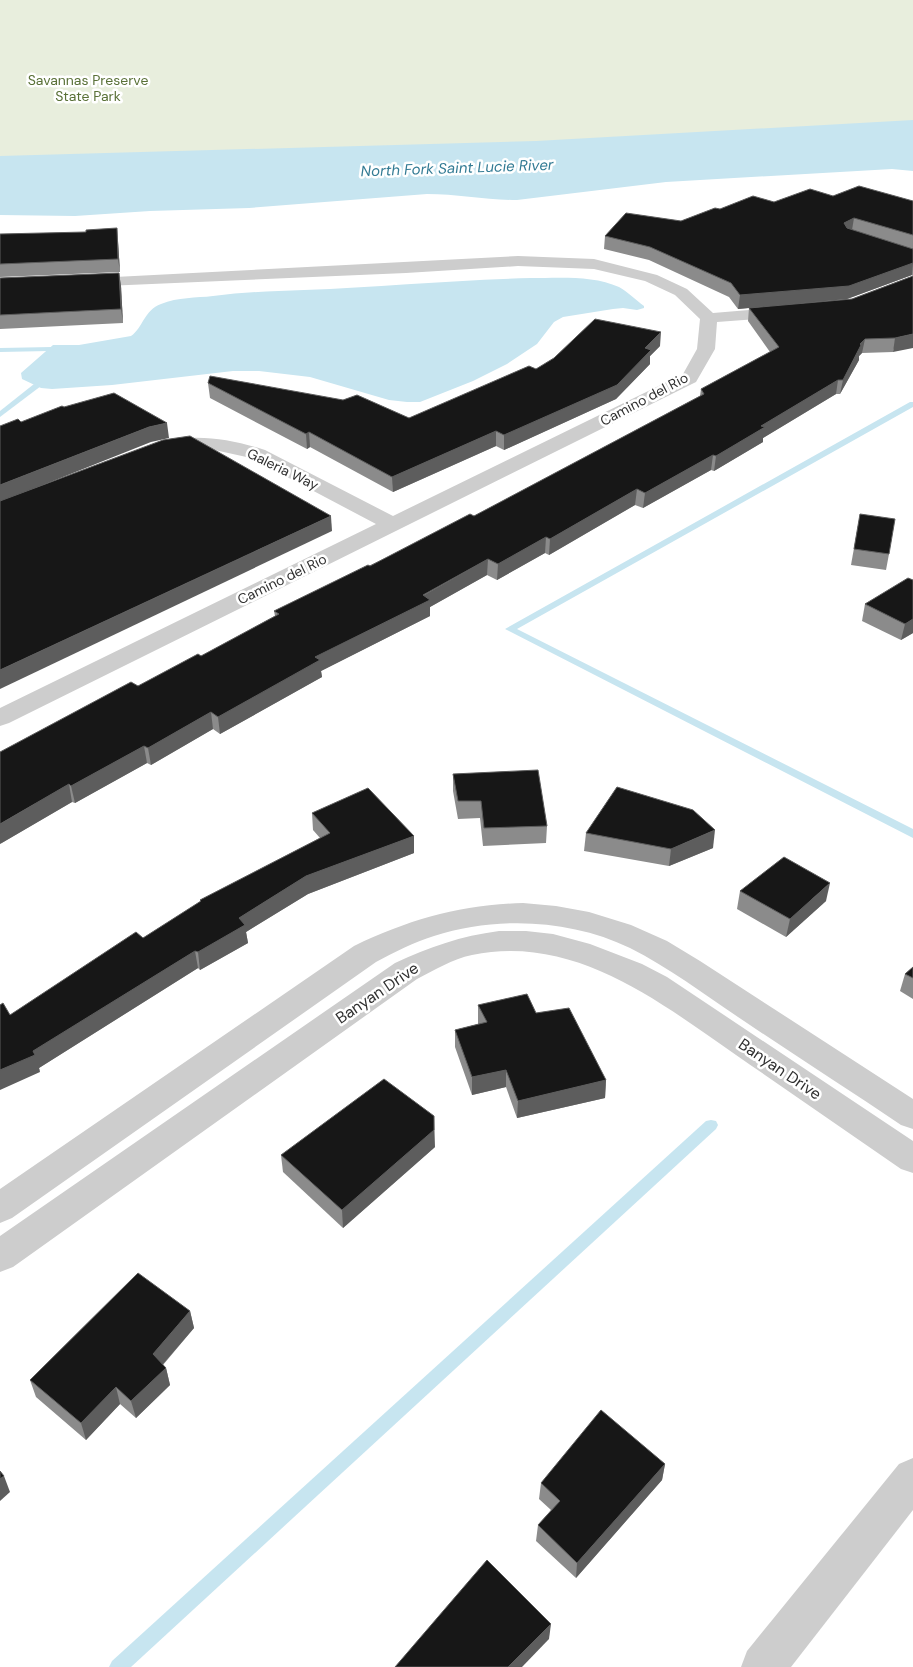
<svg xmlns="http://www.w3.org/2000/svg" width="913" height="1667" font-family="'DM Sans',sans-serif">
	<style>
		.green { fill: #e8eedd }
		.water { fill: #c7e5f0 }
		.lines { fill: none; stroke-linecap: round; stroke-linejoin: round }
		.stream { fill: #c7e5f0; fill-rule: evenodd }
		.minor { fill: #cdcdcd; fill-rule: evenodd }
		.wall { fill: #8b8b8b }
		.shaded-wall { fill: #5d5d5d }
		.building { fill: #171717; stroke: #5d5d5d }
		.labels { text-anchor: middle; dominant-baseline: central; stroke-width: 5; stroke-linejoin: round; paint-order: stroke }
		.far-park-label { font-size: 14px; fill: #5a7138; stroke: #fff }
		.far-street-label { font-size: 14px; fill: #303030; stroke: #fff }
		.far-water-label { font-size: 15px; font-style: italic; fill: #337b94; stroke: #fff }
		.street-label { font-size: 16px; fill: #303030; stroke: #fff }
	</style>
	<rect width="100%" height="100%" fill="#fff"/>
	<path class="green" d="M0 0H913V141L0 178Z"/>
	<g class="water">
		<path d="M913 120V171L892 169 666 182 517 200C487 200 458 194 427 194L249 208 150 211 75 216 0 215V156L536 141Z"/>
		<path d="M531 278C558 278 593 275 619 287 628 292 636 300 644 306V308L637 310 623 308 613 309 563 317 554 322 537 344 507 364 473 381 420 402H407L389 400 310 377 259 371H233L112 385 52 389 41 388 22 379 21 373 53 345H79L131 336C143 328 144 310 161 304 178 297 196 298 213 296 244 292 273 291 304 290 380 287 455 280 531 278Z"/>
	</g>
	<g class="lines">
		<g class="stream">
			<path d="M52 347V351H49L0 352V348Z"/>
			<path d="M34 384 41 386 0 417V411Z"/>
			<path d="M910 402H913V407L517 629 913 829V838L505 629Z"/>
			<path d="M711 1120 716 1121 718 1125 716 1129 131 1667H109L112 1661 706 1121Z"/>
		</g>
		<g class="minor">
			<path d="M518 256 594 259 657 275 687 289 713 313 785 307 791 308 793 312 791 316 785 317 717 322 715 349 696 382 9 723 0 726V708L376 524 251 458 210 449H186L162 453 155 451 152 447 155 443C194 433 228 438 265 450L393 516 683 374 697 349 700 319 675 295 645 281 594 269 518 266 406 273 82 287 76 285 74 282 76 279Z"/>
			<path d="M523 903 556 906 589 912 631 925 667 941 700 961 913 1099V1129L901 1125C849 1090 796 1056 744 1021 706 996 670 968 630 948 570 919 497 916 434 936 414 942 395 952 376 962L12 1218 0 1223V1189L354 946C410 919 461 905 523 903Z"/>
			<path d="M499 931H526L553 934 590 944 642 964 667 977 913 1141V1173L901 1169C846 1131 791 1093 736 1055 658 1001 574 934 472 955 452 959 435 970 417 979L13 1267 0 1272V1236L395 963C429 947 461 936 499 931Z"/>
			<path d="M913 1458V1510L791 1667H741L747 1651 899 1464Z"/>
		</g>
	</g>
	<g class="wall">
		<path d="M833 196 913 201V276L912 275 847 299 776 306 852 299 913 276 893 352 862 353 859 356V360L840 394H836L763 438V442L714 471 711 470 643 508 635 505 549 555 545 553 497 580 487 575 430 607V616L321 671 322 677 220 734 213 729 151 765 147 763 75 803 72 802 0 844 138 686 201 656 275 616 274 611 474 516 700 396 701 389 770 352 748 321 749 308 738 309 729 297 649 260 604 249 605 236 681 221 720 209Z"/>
		<path d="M0 234 118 241 120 272 0 277Z"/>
		<path d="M119 273 121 286 123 323 0 329V278Z"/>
		<path d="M660 346 650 356V364L616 399 504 450 496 446 393 492 310 447 307 449 210 398 208 383 409 418 536 369Z"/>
		<path d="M860 514 889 554 886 570 851 565Z"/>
		<path d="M913 580V633L901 640 862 621 865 604Z"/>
		<path d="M453 774 547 826 546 843 483 846 480 818 458 819 453 791Z"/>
		<path d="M312 813 414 836V853L308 894 246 932 248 943 200 970 198 968 39 1068 40 1072 10 1015 143 938 200 902V900L320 838 313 830Z"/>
		<path d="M586 833 713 848 669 866 584 851Z"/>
		<path d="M740 891 826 901 786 937 737 909Z"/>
		<path d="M913 967V999L900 991 905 974Z"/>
		<path d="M478 1005 536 1013 606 1080 605 1098 517 1118 506 1087 472 1095 455 1047V1030L478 1024Z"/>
		<path d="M435 1147 343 1228 283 1172 281 1155Z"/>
		<path d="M190 1311 194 1328 163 1365 166 1368 170 1385 136 1418 120 1404 86 1440 36 1397 30 1380Z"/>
		<path d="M665 1464 662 1480 576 1578 536 1541 538 1525 551 1510 539 1499 541 1483Z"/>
	</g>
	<g class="shaded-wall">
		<path d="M854 218 852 230 842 236 844 223Z"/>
		<path d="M117 228 118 241 120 272 118 259Z"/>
		<path d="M913 263 912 275 847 299 738 309 740 295Z"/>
		<path d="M119 273 121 286 123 323 121 309Z"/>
		<path d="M661 332 660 346 650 356V364L616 399 504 450V435L645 348Z"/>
		<path d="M913 334V348L893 352 895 338Z"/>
		<path d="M865 339 862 353 859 356V360L840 394 843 380 860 344Z"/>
		<path d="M838 380 836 394 763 438V442L714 471 716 456 761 426Z"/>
		<path d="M167 423 169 438 151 442 0 502V485L149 427Z"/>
		<path d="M496 431V446L393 492 392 477Z"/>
		<path d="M309 432 310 447 307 449 306 434Z"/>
		<path d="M713 455 711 470 643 508 645 493Z"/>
		<path d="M637 489 635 505 549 555 550 539Z"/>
		<path d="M331 516 332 531 0 689V670Z"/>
		<path d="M546 537 545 553 497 580 498 564Z"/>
		<path d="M488 559 487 575 430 607V616L321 671 322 677 220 734 218 717 315 657Z"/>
		<path d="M913 619V633L901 640 905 624Z"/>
		<path d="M211 712 213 729 151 765 148 748Z"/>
		<path d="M144 746 147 763 75 803 71 786Z"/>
		<path d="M69 784 72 802 0 844V824Z"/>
		<path d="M715 830 713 848 669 866 671 849Z"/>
		<path d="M414 836V853L308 894 246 932 248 943 200 970 198 952 239 918 306 876Z"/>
		<path d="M830 883 826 901 786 937 790 919Z"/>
		<path d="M195 951 198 968 39 1068 40 1072 0 1090V1070Z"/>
		<path d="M506 1070V1087L472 1095V1077Z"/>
		<path d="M606 1080 605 1098 517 1118 518 1101Z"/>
		<path d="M434 1116 435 1147 343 1228 342 1210Z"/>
		<path d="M190 1311 194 1328 157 1371 153 1354Z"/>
		<path d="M166 1368 170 1385 136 1418 131 1401Z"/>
		<path d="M116 1387 120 1404 86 1440 81 1423Z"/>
		<path d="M665 1464 662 1480 576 1578 577 1563Z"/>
		<path d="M4 1476 10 1492 0 1501V1479Z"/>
		<path d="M551 1624 549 1639 522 1667H508Z"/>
	</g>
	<g class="building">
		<path d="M859 186 913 201V235L854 218 844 223 847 228 913 249V263L849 286 740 295 731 283 650 247 605 236 626 213 681 221 715 208 720 209 753 196 774 202 810 189 833 196Z"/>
		<path d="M117 228 118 259 0 264V234L86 232V230Z"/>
		<path d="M119 273 121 309 0 315V278Z"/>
		<path d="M913 276V334L895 338 865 339 860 344 861 345 843 380H838L761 426 765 427 716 456 713 455 645 493 637 489 550 539 546 537 498 564 488 559 423 595 430 600 315 657 320 660 218 717 211 712 148 748 144 746 71 786 69 784 0 824V752L131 682 138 686 198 654 201 656 279 614 274 611 368 565 370 566 470 514 474 516 704 394 701 389 779 347 749 308 852 299Z"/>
		<path d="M595 319 661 332 645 348 651 350 617 385 504 435 496 431 392 477 309 432 306 434 208 383 210 376 343 400 357 395 409 418 529 366 536 369 554 358Z"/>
		<path d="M114 393 167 423 149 427 0 485V426L18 419 21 422 62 406 64 407Z"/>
		<path d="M190 436 331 516 0 670V501L163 440Z"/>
		<path d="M860 514 895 519 889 554 854 549Z"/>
		<path d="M908 578 913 580V619L905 624 865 604Z"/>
		<path d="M538 770 547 826 484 828 481 801H458L453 774Z"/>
		<path d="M617 787 693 810 715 830 671 849 586 833Z"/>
		<path d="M368 788 414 836 306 876 239 918 245 925 198 952 195 951 33 1051 35 1055 0 1070V1005L3 1003 10 1015 136 932 143 938 201 901 200 900 330 833 312 813Z"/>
		<path d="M784 857 830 883 790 919 740 891Z"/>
		<path d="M913 967V978L905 974Z"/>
		<path d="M527 994 536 1013 569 1008 606 1080 518 1101 506 1070 472 1077 455 1030 487 1022 478 1005Z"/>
		<path d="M384 1079 434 1116V1130L342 1210 281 1155Z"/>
		<path d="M138 1273 190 1311 153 1354 166 1368 131 1401 116 1387 81 1423 30 1380Z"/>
		<path d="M601 1410 665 1464 577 1563 538 1525 560 1501 541 1483Z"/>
		<path d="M0 1471 4 1476 0 1479Z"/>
		<path d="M487 1560 551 1624 508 1667H395Z"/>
	</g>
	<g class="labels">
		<g class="far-park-label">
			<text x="88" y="80">Savannas Preserve<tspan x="88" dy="16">State Park</tspan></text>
		</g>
		<g class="far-street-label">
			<text transform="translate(644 399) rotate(-28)">Camino del Rio</text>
			<text transform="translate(283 469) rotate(26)">Galeria Way</text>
			<text transform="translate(282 579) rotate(-26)">Camino del Rio</text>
		</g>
		<g class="far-water-label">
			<text transform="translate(457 168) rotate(-2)">North Fork Saint Lucie River</text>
		</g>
		<g class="street-label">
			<text transform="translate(377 993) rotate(-34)">Banyan Drive</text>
			<text transform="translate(780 1069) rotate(34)">Banyan Drive</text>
		</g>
	</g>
</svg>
